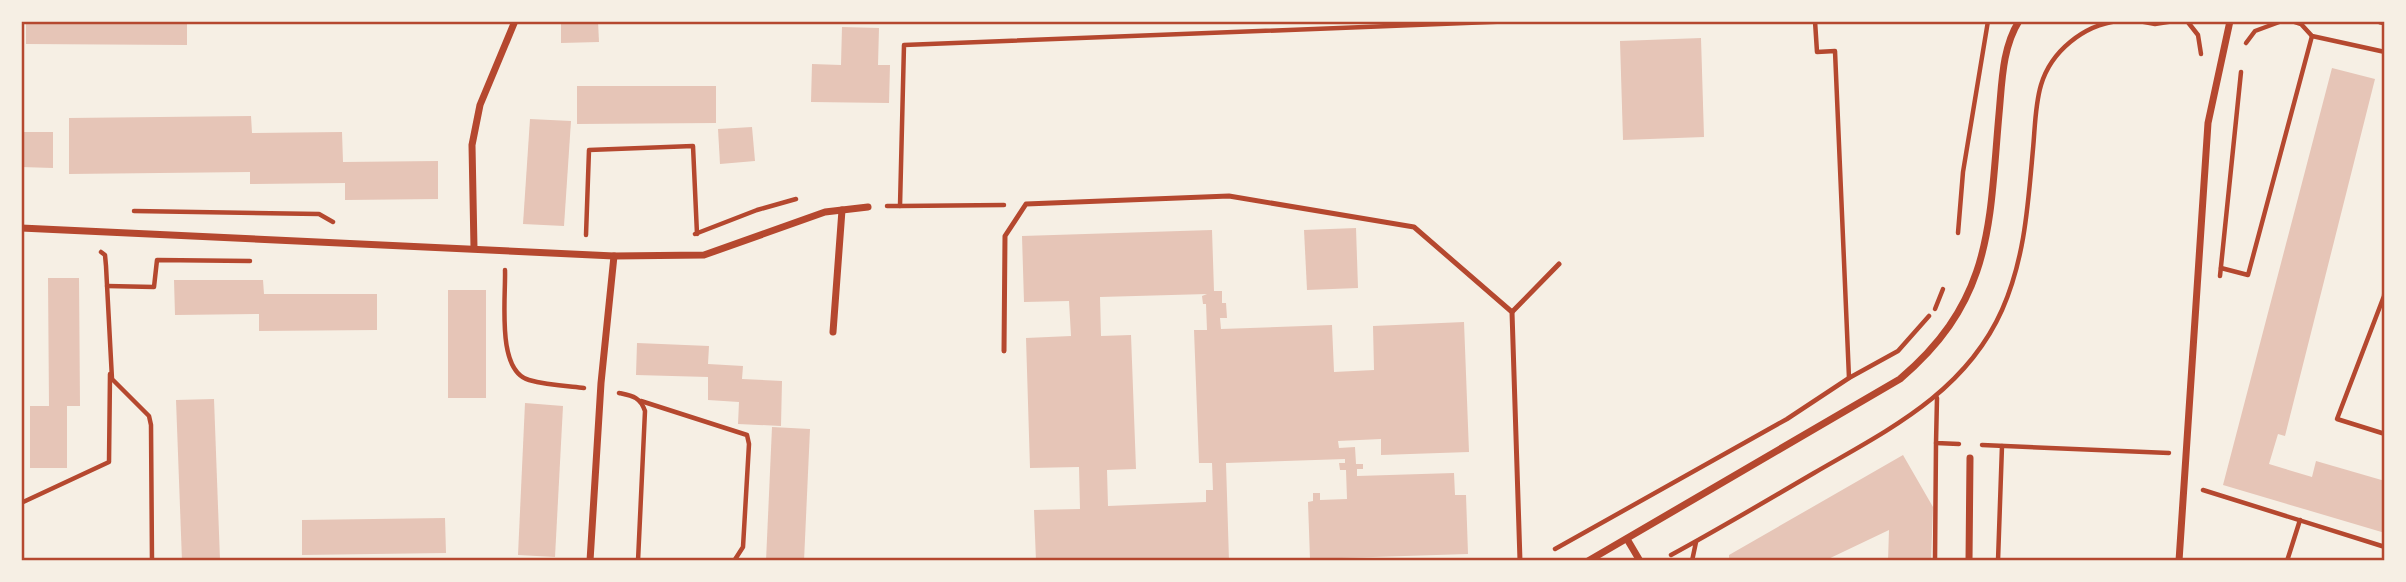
<svg xmlns="http://www.w3.org/2000/svg" width="2406" height="582" font-family="'Archivo Narrow',sans-serif">
	<style>
		.building { fill: #e6c5b7; fill-rule: evenodd }
		.lines { fill: none; stroke-linecap: round; stroke-linejoin: round }
		.path { stroke: #b5482f; stroke-width: 4.5 }
		.service { stroke: #b5482f; stroke-width: 5 }
		.minor { stroke: #b5482f; stroke-width: 7 }
		.neatline { fill: none; stroke: #b5482f; stroke-width: 2.5 }
	</style>
	<rect width="100%" height="100%" fill="#f6efe4"/>
	<g class="building">
		<path d="M26 21H187V45L26 44Z"/>
		<path d="M561 21H598L599 42 561 43Z"/>
		<path d="M842 27 879 28 878 65H890L889 103 811 102 812 64 841 65Z"/>
		<path d="M1701 38 1704 137 1623 140 1620 41Z"/>
		<path d="M2332 68 2375 79 2285 436 2278 434 2269 464 2312 477 2316 461 2385 481V533L2223 485Z"/>
		<path d="M577 86H716V123L577 124Z"/>
		<path d="M251 116 252 133 342 132 343 162 438 161V199L345 200V183L250 184V172L69 174V118Z"/>
		<path d="M530 119 571 121 564 226 523 224Z"/>
		<path d="M752 127 755 161 720 164 718 129Z"/>
		<path d="M21 132H53V168L21 167Z"/>
		<path d="M1356 228 1358 288 1307 290 1304 230Z"/>
		<path d="M1212 230 1214 291H1222V303H1226L1227 318H1220L1221 329 1332 325 1334 372 1374 370 1373 326 1464 322 1469 452 1381 455V439L1338 441 1339 448 1355 447 1356 464H1363V469H1357V476L1454 473 1455 495H1466L1468 554 1310 559 1308 502 1313 501V493H1320V500L1347 499 1346 470H1340L1339 463H1345V459L1226 463 1229 561H1036L1034 510 1080 509 1079 467 1030 468 1026 338 1071 336 1069 301 1024 302 1022 236ZM1207 294 1202 296 1203 304H1206L1207 330H1194L1199 463H1212L1213 490H1206V502L1108 506 1107 470 1136 469 1131 335 1101 336 1100 297Z"/>
		<path d="M48 278H79L80 406H67V468H30V406H49Z"/>
		<path d="M174 280H263L264 294H377V330L259 331V314L175 315Z"/>
		<rect x="448" y="290" width="38" height="108"/>
		<path d="M637 343 709 346 708 364 743 366 742 379 782 381 781 426 738 424 739 402 708 400V377L636 375Z"/>
		<path d="M214 399 220 560 182 561 176 400Z"/>
		<path d="M525 403 563 406 555 557 518 555Z"/>
		<path d="M772 427 810 429 804 561H766Z"/>
		<path d="M1903 455 1933 507 1931 561H1888L1889 530 1824 561H1729V555Z"/>
		<path d="M445 518 446 553 302 555V520Z"/>
	</g>
	<g class="lines">
		<g class="path">
			<path d="M1815 21 1817 52 1835 51 1849 378"/>
			<path d="M2139 21 2155 24 2174 21"/>
			<path d="M2187 21 2198 35 2201 54"/>
			<path d="M2292 21 2301 24 2312 36 2385 52"/>
			<path d="M2246 43 2255 31 2282 21"/>
			<path d="M887 206H900L904 45 1516 21"/>
			<path d="M900 206 1004 205"/>
			<path d="M134 211 319 214 333 222"/>
			<path d="M1958 233 1963 172 1988 21"/>
			<path d="M695 234 757 210 796 199"/>
			<path d="M586 235 589 150 693 146 697 234"/>
			<path d="M101 252 105 255 106 266 112 379 149 416 151 425 152 561"/>
			<path d="M2221 268 2248 275 2312 36"/>
			<path d="M505 270C506 298 496 371 529 380 547 385 566 386 584 388"/>
			<path d="M2220 276 2241 72"/>
			<path d="M107 286 154 287 157 260 250 261"/>
			<path d="M2385 286 2384 296 2337 419 2385 434"/>
			<path d="M1935 309 1943 289"/>
			<path d="M619 393C633 396 640 397 645 411L638 561"/>
			<path d="M1937 398 1936 443 1959 444"/>
			<path d="M641 401 747 435 749 444 743 547 734 561"/>
			<path d="M1982 445 2169 453"/>
			<path d="M2203 490 2385 547"/>
			<path d="M21 503 109 462 110 374"/>
			<path d="M1555 549 1787 419 1849 378 1898 351 1929 316"/>
			<path d="M1671 555C1719 529 1766 501 1814 473 1888 430 1965 393 2002 310 2025 258 2028 204 2033 149 2035 128 2035 105 2041 85 2051 51 2084 25 2118 21"/>
			<path d="M1692 561 1696 542"/>
			<path d="M1935 561 1936 443"/>
			<path d="M1998 561 2002 446"/>
			<path d="M2287 561 2300 520"/>
		</g>
		<g class="service">
			<path d="M1512 312 1559 264"/>
			<path d="M1004 351 1005 236 1026 204 1229 196 1414 227 1512 312 1520 561"/>
		</g>
		<g class="minor">
			<path d="M2380 21 2385 22"/>
			<path d="M21 228 614 256 704 255 825 212 868 207"/>
			<path d="M474 248 472 145 480 105 515 21"/>
			<path d="M833 332 842 210"/>
			<path d="M1627 539 1640 561"/>
			<path d="M590 561 601 383 614 256"/>
			<path d="M1588 561 1900 379C1993 300 1989 226 1999 114 2002 83 2002 48 2019 21"/>
			<path d="M1969 561 1970 458"/>
			<path d="M2179 561 2208 123 2230 21"/>
		</g>
	</g>
	<rect width="2406" height="582" fill="none" stroke="#f6efe4" stroke-width="46"/>
	<rect x="23" y="23" width="2360" height="536" class="neatline"/>
</svg>
